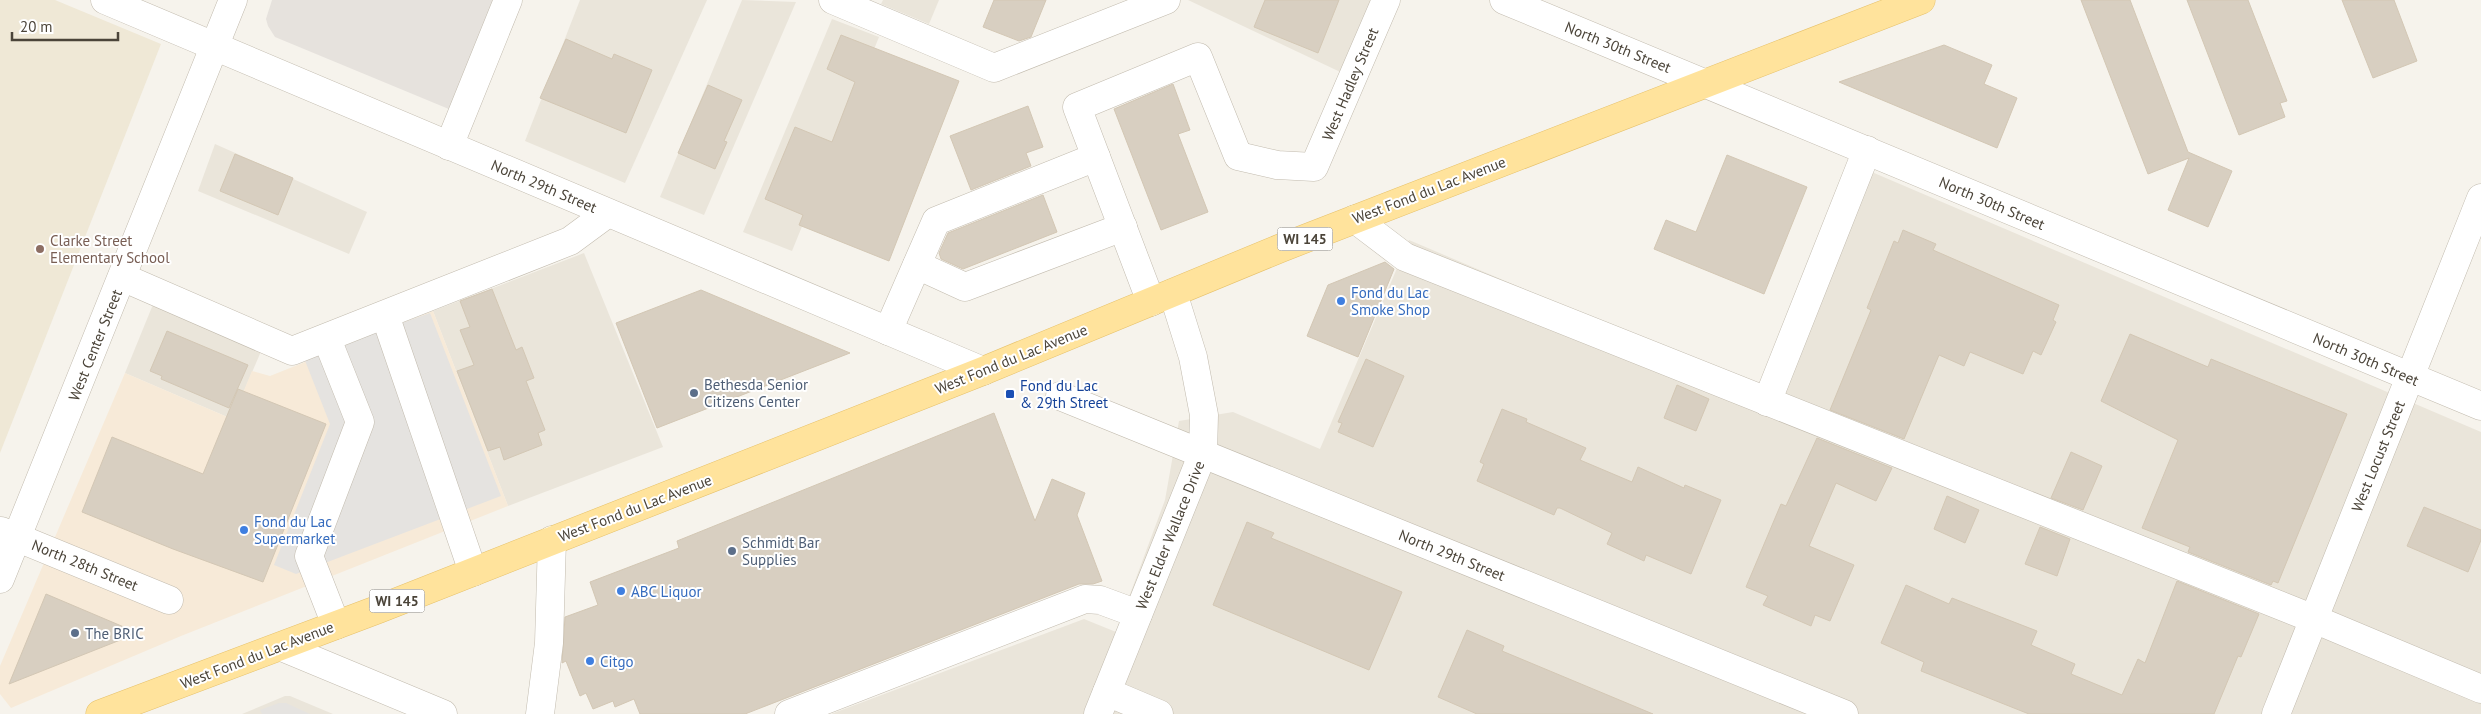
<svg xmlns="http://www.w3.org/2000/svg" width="2481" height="714" font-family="'PT Sans',sans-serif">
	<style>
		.residential { fill: #eae5da }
		.commercial { fill: #f7ead8 }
		.industrial { fill: #e6e2dd }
		.education { fill: #efe8d6 }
		.parking { fill: #e5e3e0 }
		.building { fill: #d8cfc1; stroke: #d3c7b4 }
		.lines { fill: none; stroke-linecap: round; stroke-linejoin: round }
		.minor-casing { stroke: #c2bbae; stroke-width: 29 }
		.major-casing { stroke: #e6c16a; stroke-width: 29 }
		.minor { stroke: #fff; stroke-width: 28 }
		.major { stroke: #ffe39c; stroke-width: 28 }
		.education-dot { fill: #8d6e63; stroke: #fff; stroke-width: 2 }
		.shop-dot { fill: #3f7fe0; stroke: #fff; stroke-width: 2 }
		.service-dot { fill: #5c6f8a; stroke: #fff; stroke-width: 2 }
		.transit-dot { fill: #1a4fb4; stroke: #fff; stroke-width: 2 }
		.labels { text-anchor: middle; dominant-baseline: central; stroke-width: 4; stroke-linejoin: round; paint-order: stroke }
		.shield { fill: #fff; stroke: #817c74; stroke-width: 1 }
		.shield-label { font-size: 14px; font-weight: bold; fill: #4b4439 }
		.street-label { font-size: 15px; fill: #4b4439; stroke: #fff }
		.education-label { font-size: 15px; fill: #785e54; stroke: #fff; text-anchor: start }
		.shop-label { font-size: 15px; fill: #366cbe; stroke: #fff; text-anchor: start }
		.service-label { font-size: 15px; fill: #4e5e75; stroke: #fff; text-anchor: start }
		.transit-label { font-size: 15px; fill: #164399; stroke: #fff; text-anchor: start }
	</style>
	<rect width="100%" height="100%" fill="#f6f3ec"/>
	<g class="residential">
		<path d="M580 0H707L625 183 525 141Z"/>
		<path d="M742 0 796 2 704 215 660 197Z"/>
		<path d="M883 0H939L929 24 881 4Z"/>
		<path d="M1188 0H1386L1353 78Z"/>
		<path d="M832 19 879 37 792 251 743 232Z"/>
		<path d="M215 144 367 212 349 254 198 191Z"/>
		<path d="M1853 164 2481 432V714H831L1084 619 1116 632 1165 500 1179 421 1233 412 1320 449 1409 240 1759 389Z"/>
		<path d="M584 253 663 447 508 506 433 311Z"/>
		<path d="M154 302 262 349 232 419 125 373Z"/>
		<path d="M285 696H290L333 714H242Z"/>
	</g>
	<path class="commercial" d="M433 311 508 506 181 636 11 708 0 694V666L125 373 232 419 252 371 270 376Z"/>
	<path class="industrial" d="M272 0H501L456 112 275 37 268 26 266 19Z"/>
	<path class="education" d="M0 0H55L161 44 0 453Z"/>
	<g class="parking">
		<path d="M430 313 501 496 296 574 274 565 330 424 304 358Z"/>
		<path d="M279 703H286L310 714H262L260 710Z"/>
	</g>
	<g class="building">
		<path d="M994 0H1046L1031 37 1019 41 983 27Z"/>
		<path d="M1265 0H1339L1318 53 1254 27Z"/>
		<path d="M2081 0H2130L2188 152 2232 171 2208 227 2168 210 2189 158 2148 174Z"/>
		<path d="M2187 0H2248L2287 101 2280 103 2285 117 2239 135Z"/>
		<path d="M2342 0H2394L2417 61 2373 78Z"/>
		<path d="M841 35 959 81 889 261 799 225 803 215 765 199 795 127 832 142 855 82 827 69Z"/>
		<path d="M566 39 612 59 614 54 652 70 626 133 540 98Z"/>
		<path d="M1944 45 1992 65 1984 84 2017 98 1997 148 1839 82Z"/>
		<path d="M1173 84 1190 130 1178 134 1208 212 1161 230 1114 109Z"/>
		<path d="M708 85 742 100 724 141 727 142 715 169 678 153Z"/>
		<path d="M1028 106 1043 147 1026 153 1031 166 971 190 950 136Z"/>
		<path d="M235 154 293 178 278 215 220 191Z"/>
		<path d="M1727 155 1807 187 1764 294 1654 249 1666 220 1696 232Z"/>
		<path d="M1043 195 1057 232 963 269 941 259 939 253 948 233Z"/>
		<path d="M1903 230 1936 244 1933 250 2059 305 2053 320 2056 322 2041 355 2033 351 2023 374 1970 352 1964 366 1939 355 1904 439 1830 410 1871 310 1867 308 1894 241 1898 243Z"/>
		<path d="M1385 262 1394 269 1358 357 1307 336 1328 285Z"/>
		<path d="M492 289 516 350 522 347 534 378 526 381 545 430 538 433 542 445 504 460 500 447 488 451 457 371 474 365 460 330 470 327 460 301Z"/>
		<path d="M701 290 850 353 657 428 616 323Z"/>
		<path d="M167 331 248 365 229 408 161 379 162 376 150 371Z"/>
		<path d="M2130 334 2208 367 2211 359 2347 414 2278 583 2273 581 2271 585 2188 552 2190 547 2142 528 2178 440 2101 401Z"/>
		<path d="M1366 359 1404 376 1373 447 1338 432 1342 423 1338 422Z"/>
		<path d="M1677 385 1709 399 1696 431 1664 418Z"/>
		<path d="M238 389 326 424 263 582 173 549 82 512 112 437 203 474Z"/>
		<path d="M1502 409 1527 419 1526 422 1586 448 1580 460 1632 482 1638 467 1684 488 1685 485 1721 500 1691 574 1646 555 1644 561 1607 544 1612 533 1560 508H1557L1554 515 1477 481 1484 464 1480 462Z"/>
		<path d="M994 413 1035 521 1052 479 1085 493 1077 515 1102 581 1093 584H1079L745 714H640L634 699 615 707 613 701 593 709 586 693 580 696 566 661 562 663 565 617 598 605 590 582 679 548 677 541Z"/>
		<path d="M1817 438 1892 468 1876 501 1836 483 1809 546 1854 565 1830 621 1815 615 1811 626 1763 605 1768 596 1746 587 1781 504 1786 506Z"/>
		<path d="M2071 452 2102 466 2083 510 2051 498Z"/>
		<path d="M1947 496 1979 510 1965 543 1934 529Z"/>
		<path d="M2424 507 2481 530V540L2468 572 2407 546Z"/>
		<path d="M1247 522 1274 533 1271 538 1402 592 1369 670 1213 605Z"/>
		<path d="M2040 527 2070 539 2057 576 2025 564Z"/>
		<path d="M2177 581 2259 614 2241 657 2238 656 2214 714H2029L1921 671 1924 662 1881 643 1906 585 1949 604 1952 598 2037 631 2031 645 2075 664 2071 674 2122 695 2138 659 2145 663Z"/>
		<path d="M46 594 138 633 9 684Z"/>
		<path d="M1467 630 1504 646 1502 651 1653 714H1477L1438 697Z"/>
	</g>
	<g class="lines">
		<g class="minor-casing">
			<g id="minor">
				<path d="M105 0 983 371"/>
				<path d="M833 0 994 68 1166 0"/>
				<path d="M1504 0 2481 406"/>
				<path d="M449 146 508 0"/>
				<path d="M1355 219 1405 257 2314 619 2481 689"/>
				<path d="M917 265 965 287 1123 227"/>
				<path d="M122 277 292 351 570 241 608 213"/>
				<path d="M1151 302 1077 107 1198 57 1238 156 1277 165 1314 167 1386 0"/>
				<path d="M385 315 473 572"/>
				<path d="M888 331 936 221 1096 157"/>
				<path d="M327 339 360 422 309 556 336 625"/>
				<path d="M1060 396 1844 714"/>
				<path d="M1767 402 1867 150"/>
				<path d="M1 531 169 600"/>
				<path d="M0 579 233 0"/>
				<path d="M282 647 443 714"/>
				<path d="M1107 692 1159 714"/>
				<path d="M540 714 549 643 552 540"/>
				<path d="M789 714 1085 599 1100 600 1138 614"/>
				<path d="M1098 714 1203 453 1204 415 1193 357 1173 293"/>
				<path d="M2276 714 2481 198"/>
			</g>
		</g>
		<g class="major-casing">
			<path id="major" d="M100 714 379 609 983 371 1281 248 1921 0"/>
		</g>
		<use href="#minor" class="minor"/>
		<use href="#major" class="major"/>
	</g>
	<circle class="education-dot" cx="40" cy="249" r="5"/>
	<g class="shop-dot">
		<circle cx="1341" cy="301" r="5"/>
		<circle cx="244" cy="530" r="5"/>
		<circle cx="621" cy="591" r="5"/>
		<circle cx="590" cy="661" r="5"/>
	</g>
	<g class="service-dot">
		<circle cx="694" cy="393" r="5"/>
		<circle cx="732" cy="551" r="5"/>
		<circle cx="75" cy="633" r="5"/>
	</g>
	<rect class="transit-dot" x="1005" y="389" width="10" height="10" rx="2.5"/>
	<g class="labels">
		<g class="shield">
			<rect x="1277.5" y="227.5" width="55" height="23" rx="4"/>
			<rect x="369.5" y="589.5" width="55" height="23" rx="4"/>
		</g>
		<g class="shield-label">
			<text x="1305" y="239">WI 145</text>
			<text x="397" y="601">WI 145</text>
		</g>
		<g class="street-label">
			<text transform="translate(1618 47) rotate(22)">North 30th Street</text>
			<text transform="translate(1350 84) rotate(-67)">West Hadley Street</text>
			<text transform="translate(544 186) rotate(23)">North 29th Street</text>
			<text transform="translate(1429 190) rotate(-21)">West Fond du Lac Avenue</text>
			<text transform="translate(1992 203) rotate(23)">North 30th Street</text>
			<text transform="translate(95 345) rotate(-68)">West Center Street</text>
			<text transform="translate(1011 359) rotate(-22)">West Fond du Lac Avenue</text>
			<text transform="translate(2366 359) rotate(23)">North 30th Street</text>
			<text transform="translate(2378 456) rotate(-68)">West Locust Street</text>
			<text transform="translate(635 508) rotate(-21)">West Fond du Lac Avenue</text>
			<text transform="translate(1170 535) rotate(-68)">West Elder Wallace Drive</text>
			<text transform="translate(1452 555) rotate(22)">North 29th Street</text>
			<text transform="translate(85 565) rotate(22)">North 28th Street</text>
			<text transform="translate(257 655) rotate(-21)">West Fond du Lac Avenue</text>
		</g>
		<g class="education-label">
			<text x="50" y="240">Clarke Street<tspan x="50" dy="17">Elementary School</tspan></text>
		</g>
		<g class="shop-label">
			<text x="1351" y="292">Fond du Lac<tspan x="1351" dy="17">Smoke Shop</tspan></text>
			<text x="254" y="521">Fond du Lac<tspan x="254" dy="17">Supermarket</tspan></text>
			<text x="631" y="591">ABC Liquor</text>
			<text x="600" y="661">Citgo</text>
		</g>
		<g class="service-label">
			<text x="704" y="384">Bethesda Senior<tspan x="704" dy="17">Citizens Center</tspan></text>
			<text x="742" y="542">Schmidt Bar<tspan x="742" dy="17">Supplies</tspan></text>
			<text x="85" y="633">The BRIC</text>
		</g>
		<g class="transit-label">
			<text x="1020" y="385">Fond du Lac<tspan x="1020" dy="17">&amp; 29th Street</tspan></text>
		</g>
	</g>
	<path d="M12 32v8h106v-8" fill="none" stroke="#4b4439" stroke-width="2.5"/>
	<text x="20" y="32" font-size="15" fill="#4b4439" stroke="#ffffff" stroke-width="4" paint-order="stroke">20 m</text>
</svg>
